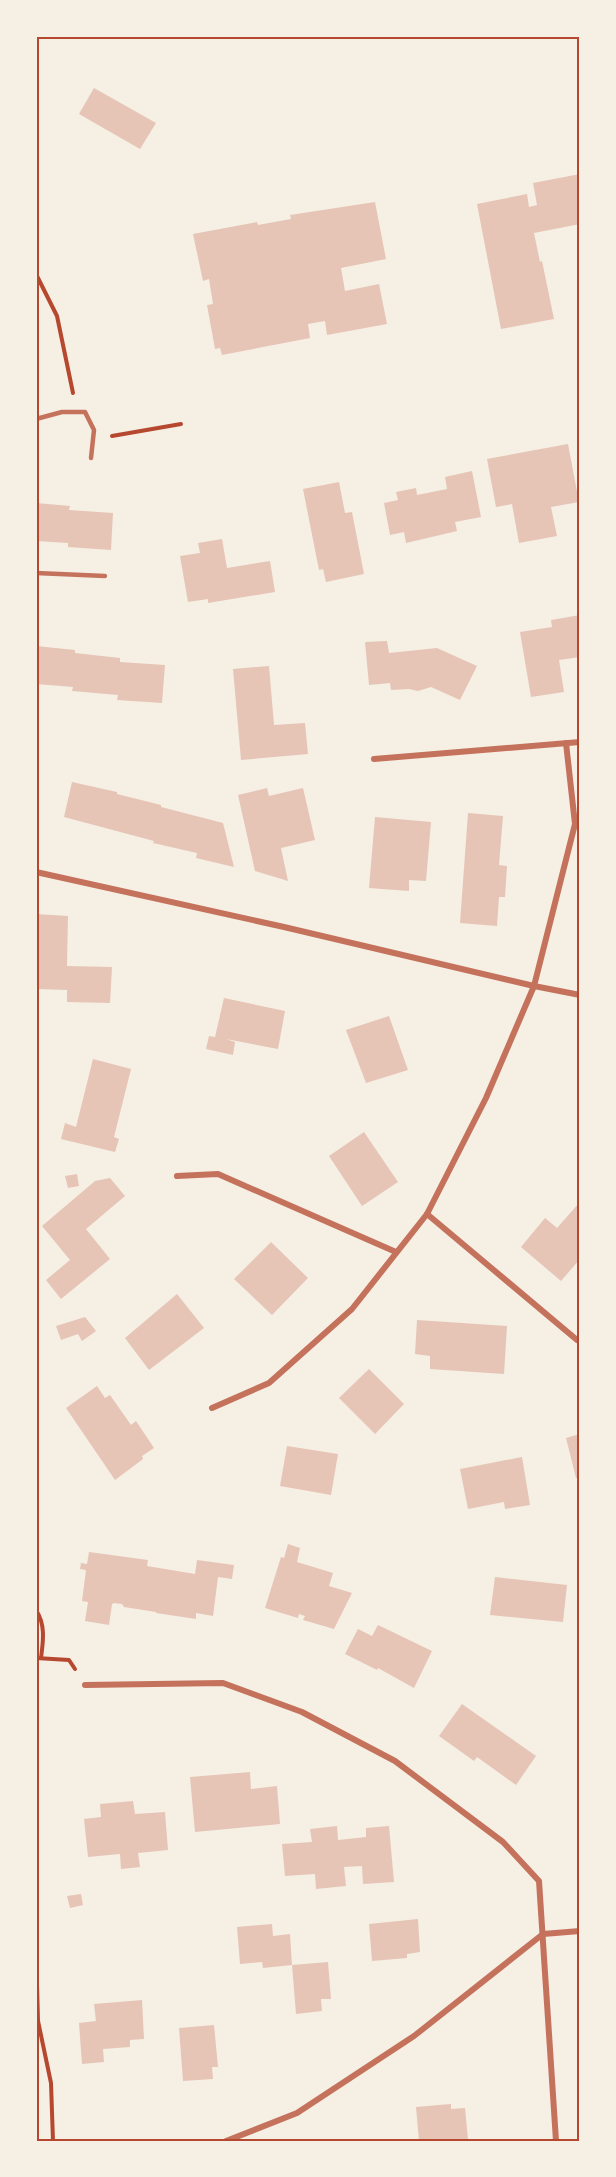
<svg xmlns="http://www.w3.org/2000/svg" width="616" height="2177" font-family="'Archivo Narrow',sans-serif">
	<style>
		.building { fill: #e6c5b7 }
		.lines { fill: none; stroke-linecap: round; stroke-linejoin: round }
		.path { stroke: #b5482f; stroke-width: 4 }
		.service { stroke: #c5725c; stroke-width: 4.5 }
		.minor { stroke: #c5725c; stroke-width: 6 }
		.neatline { fill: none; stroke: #b5482f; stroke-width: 2 }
	</style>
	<rect width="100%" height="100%" fill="#f6efe4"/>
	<g class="building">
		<path d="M94 88 156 123 140 149 79 114Z"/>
		<path d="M580 174V224L534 233 540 262 542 261 554 319 501 329 477 204 527 194 529 207 537 205 533 183Z"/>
		<path d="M375 202 386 259 341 268 345 291 379 284 387 324 327 335 325 321 308 324 310 338 222 355 220 348 215 349 207 305 213 304 209 279 203 281 193 234 257 222 258 225 291 219 290 215Z"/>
		<path d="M568 444 579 502 551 507 557 536 519 543 512 504 496 507 487 459Z"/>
		<path d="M472 471 481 517 455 522 457 531 406 543 404 532 390 535 384 503 398 500 396 492 416 488 417 495 447 489 445 477Z"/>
		<path d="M339 482 345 513 352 512 364 574 326 582 323 569 319 570 303 489Z"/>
		<path d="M36 503 70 506 69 510 113 513 111 550 68 547V543L36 541Z"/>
		<path d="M222 539 227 568 270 561 275 592 208 603V599L188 602 180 556 200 553 198 543Z"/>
		<path d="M580 615V657L559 660 564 692 531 697 520 632 552 627 551 620Z"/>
		<path d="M387 641 389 653 437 648 477 666 460 700 431 687 418 691 409 689 391 690 390 683 369 685 365 642Z"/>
		<path d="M36 646 75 650V653L120 658V662L165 665 162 703 117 700 118 695 72 691 73 687 36 684Z"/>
		<path d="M269 666 274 725 305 723 308 754 241 760 233 669Z"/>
		<path d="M72 782 117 792V794L161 805V807L223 823 234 867 196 858 197 853 153 843 154 841 64 817Z"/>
		<path d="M267 788 269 796 303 788 315 840 281 848 288 881 255 871 238 795Z"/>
		<path d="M468 813 503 816 499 865 507 866 505 897H499L497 926 460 923Z"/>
		<path d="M375 817 431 822 426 881 409 880V891L369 888Z"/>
		<path d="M36 914 68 916 67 966 112 967 110 1003 67 1002V990L36 989Z"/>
		<path d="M224 998 285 1011 278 1049 226 1039 235 1042 233 1055 206 1049 209 1036 215 1037Z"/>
		<path d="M389 1016 408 1070 366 1083 346 1030Z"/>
		<path d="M93 1059 131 1069 114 1137 119 1139 115 1152 61 1139 65 1123 76 1127Z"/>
		<path d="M364 1132 398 1182 362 1206 329 1156Z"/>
		<path d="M77 1174 79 1186 68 1188 65 1176Z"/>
		<path d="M110 1178 125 1196 86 1229 110 1259 61 1299 46 1280 70 1260 42 1226 95 1181Z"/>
		<path d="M580 1202V1259L561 1281 521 1247 545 1218 557 1228Z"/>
		<path d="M271 1242 308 1278 272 1315 234 1279Z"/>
		<path d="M177 1294 204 1328 149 1370 125 1338Z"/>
		<path d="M85 1317 96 1331 82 1341 78 1334 61 1340 56 1326Z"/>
		<path d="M417 1320 507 1326 504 1374 430 1369V1356L415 1354Z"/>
		<path d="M369 1369 404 1404 375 1434 339 1398Z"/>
		<path d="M97 1386 105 1398 110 1395 131 1425 136 1421 154 1448 142 1456 143 1459 115 1480 66 1408Z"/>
		<path d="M580 1434V1477L576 1478 566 1438Z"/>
		<path d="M287 1446 338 1454 331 1495 280 1486Z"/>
		<path d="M522 1457 530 1505 505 1509 504 1502 468 1509 460 1469Z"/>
		<path d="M288 1544 300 1548 297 1562 333 1573 329 1586 352 1593 334 1629 303 1620 305 1616 299 1614 298 1618 265 1608 281 1557 284 1558Z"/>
		<path d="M89 1552 148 1560 147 1566 195 1574 197 1560 234 1565 232 1579 218 1577 213 1616 196 1613V1619L156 1613V1612L124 1607 122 1604 114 1603 112 1604 109 1625 85 1621 88 1602 82 1601 86 1570 80 1569 81 1563 87 1564Z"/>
		<path d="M495 1577 567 1585 563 1622 490 1615Z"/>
		<path d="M378 1625 432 1651 414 1688 378 1668 377 1670 345 1654 358 1629 372 1636Z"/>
		<path d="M462 1704 536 1756 516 1785 477 1757 474 1761 439 1736Z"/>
		<path d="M250 1772 251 1789 277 1786 280 1824 195 1832 190 1777Z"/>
		<path d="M133 1801 135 1814 165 1812 168 1850 138 1853 140 1867 121 1869 120 1854 88 1857 84 1819 101 1817 100 1804Z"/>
		<path d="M337 1826 338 1840 366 1837V1828L389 1826 394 1882 363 1884 362 1866 344 1867 346 1886 316 1889 315 1874 285 1876 282 1844 312 1842 310 1829Z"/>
		<path d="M81 1894 83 1905 70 1908 67 1896Z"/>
		<path d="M418 1919 420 1952 407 1954V1958L372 1961 369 1924Z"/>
		<path d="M272 1924 273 1936 290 1934 292 1965 263 1968 262 1962 240 1964 237 1927Z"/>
		<path d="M328 1962 331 1999H321L322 2011 296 2014 292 1965Z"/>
		<path d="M142 2000 144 2039 130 2040V2047L103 2049 104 2062 82 2064 79 2023 96 2021 94 2004Z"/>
		<path d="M214 2025 218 2067H212L213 2079 183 2081 179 2028Z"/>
		<path d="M451 2104V2109L465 2108 468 2140 419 2141 416 2107Z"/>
	</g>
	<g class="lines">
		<g class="path">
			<path d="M36 274 57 316 73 393"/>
			<path d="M112 436 181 424"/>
			<path d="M36 1610C46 1625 43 1642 41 1658"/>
			<path d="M36 1658 69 1660 75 1669"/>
			<path d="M36 1948 38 2021 51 2083 53 2141"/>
		</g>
		<g class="service">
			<path d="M36 419 62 412H85L94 430 91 458"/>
			<path d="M36 573 105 576"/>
		</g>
		<g class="minor">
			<path d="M374 759 580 742"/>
			<path d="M36 872 284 927 534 986 580 995"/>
			<path d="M177 1176 218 1174 396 1252"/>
			<path d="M427 1214 577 1340"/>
			<path d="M212 1408 269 1383 352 1309 427 1214 486 1098 534 986 575 824 566 743"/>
			<path d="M85 1685 223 1683 302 1712 395 1761 503 1842 539 1881 556 2141"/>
			<path d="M543 1934 580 1931"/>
			<path d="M226 2141 297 2113 414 2036 543 1934"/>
		</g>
	</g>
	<rect width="616" height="2177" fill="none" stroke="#f6efe4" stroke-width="75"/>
	<rect x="38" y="38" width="540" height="2102" class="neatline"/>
</svg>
